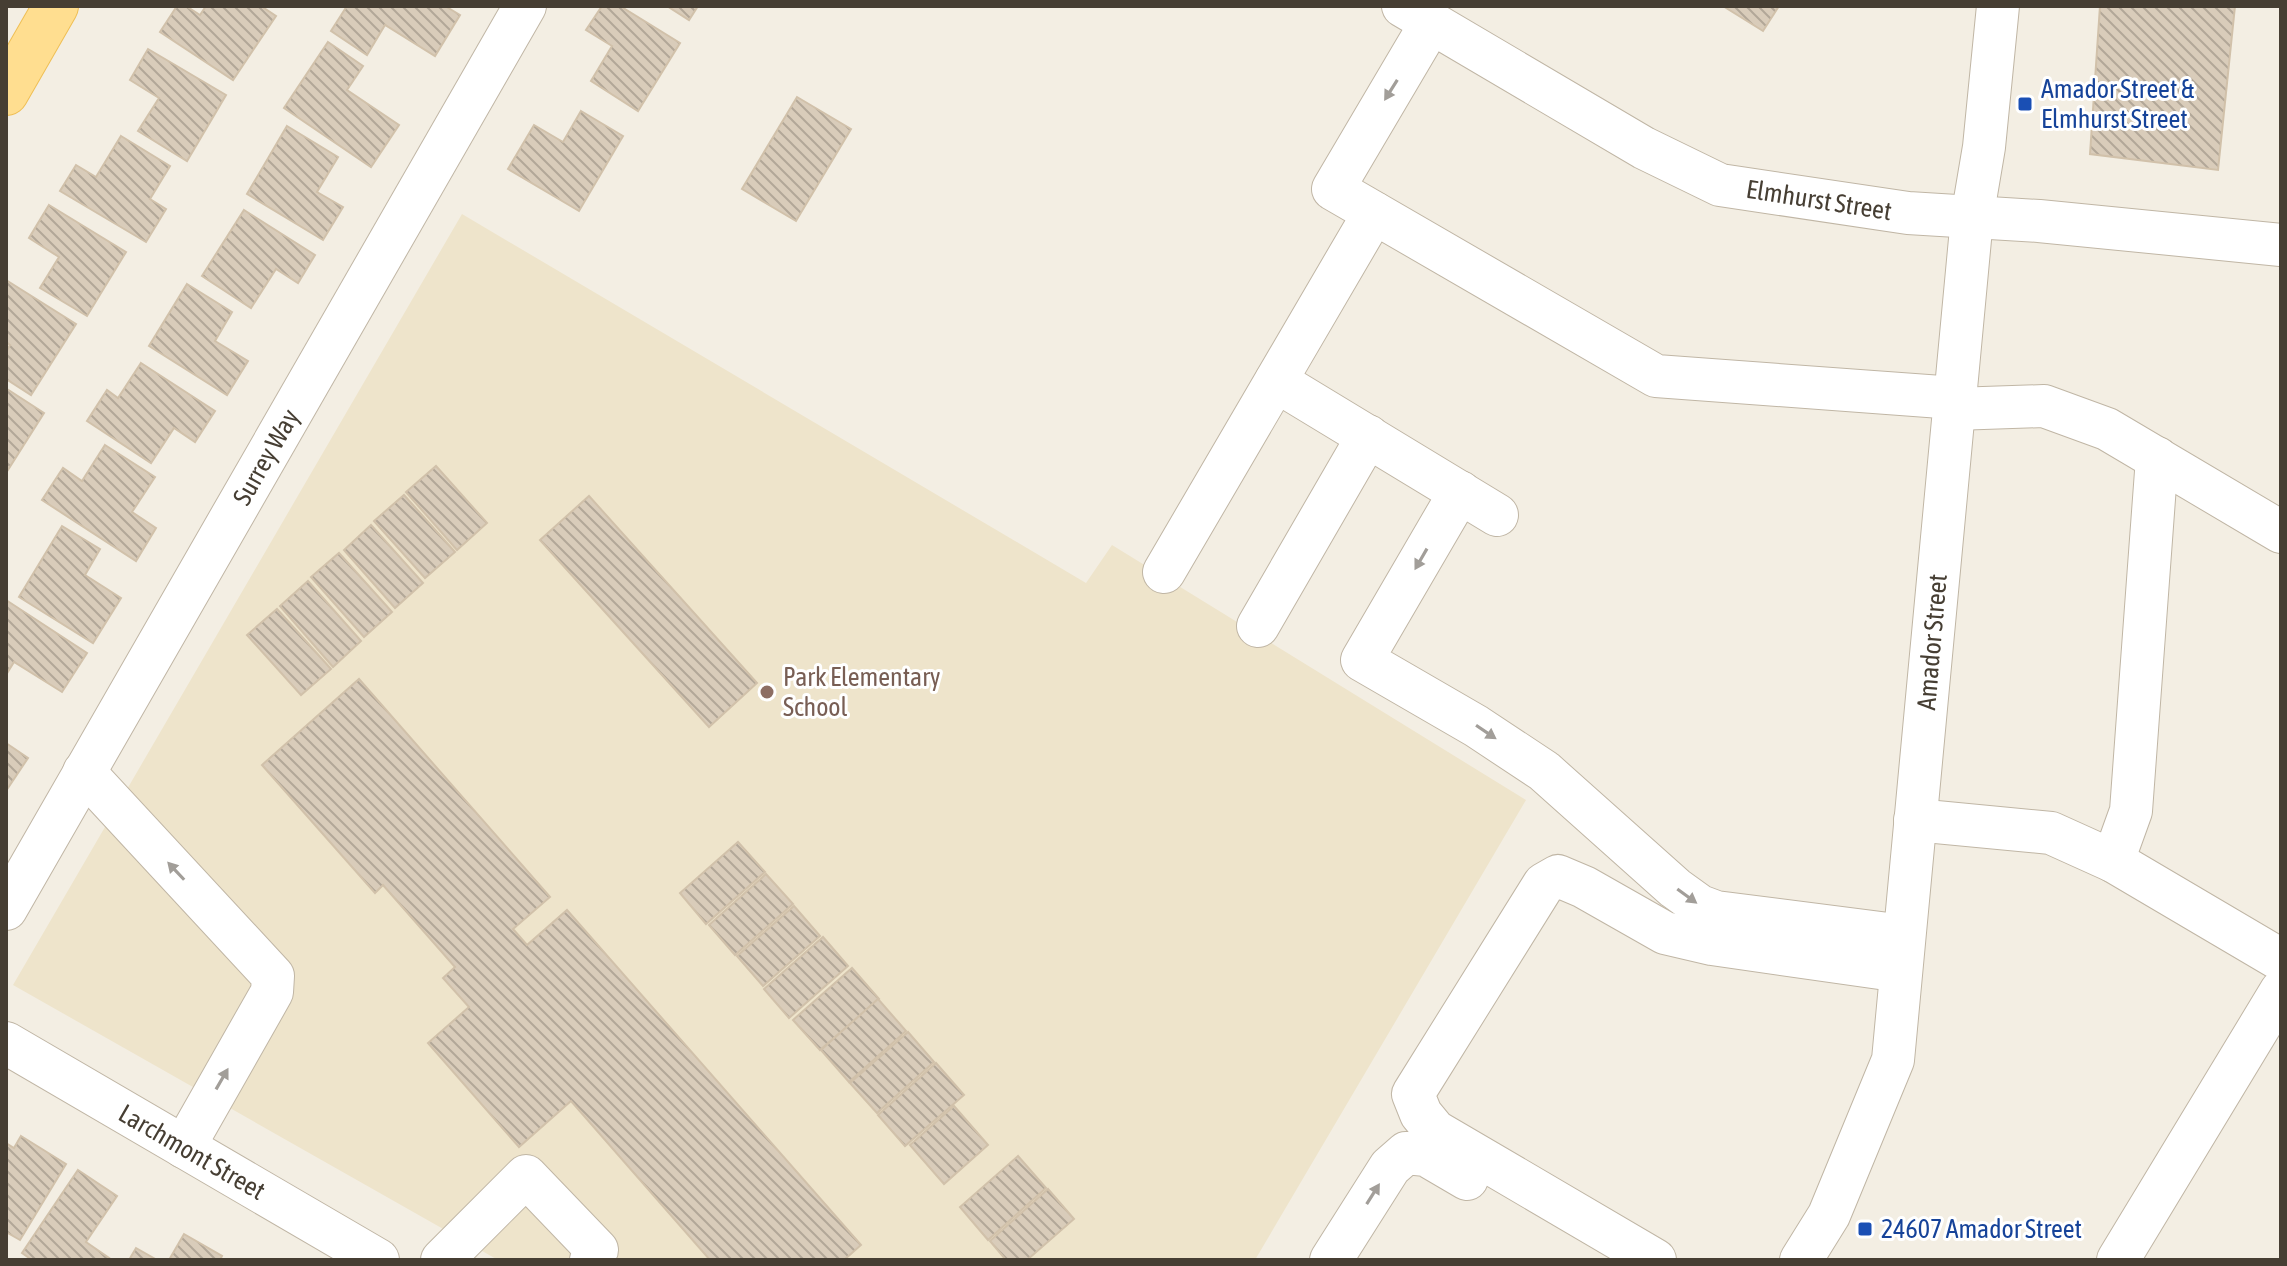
<svg xmlns="http://www.w3.org/2000/svg" width="2287" height="1266" font-family="'Asap Condensed',sans-serif">
	<style>
		.education { fill: #eee4cb }
		.building { fill: url(#building-back-hatch); stroke: #d1c1aa; stroke-width: 2 }
		.lines { fill: none; stroke-linecap: round; stroke-linejoin: round }
		.minor-casing { stroke: #c0b6a5; stroke-width: 44 }
		.major-casing { stroke: #efbf55; stroke-width: 46 }
		.minor { stroke: #fff; stroke-width: 42 }
		.major { stroke: #ffde90; stroke-width: 44 }
		.oneway { fill: #a29e99 }
		.transit-dot { fill: #1a4fb4; stroke: #fff; stroke-width: 3 }
		.education-dot { fill: #8d6e63; stroke: #fff; stroke-width: 3 }
		.labels { text-anchor: middle; dominant-baseline: central; stroke-width: 6; stroke-linejoin: round; paint-order: stroke }
		.transit-label { font-size: 26px; fill: #164399; stroke: #fff; text-anchor: start }
		.street-label { font-size: 26px; fill: #463e33; stroke: #fff }
		.education-label { font-size: 26px; fill: #785e54; stroke: #fff; text-anchor: start }
	</style>
	<defs>
		<pattern id="building-back-hatch" width="6" height="6" patternUnits="userSpaceOnUse" patternTransform="scale(2)"><rect width="6" height="6" fill="#d9ccba"/><path d="M-1 5l2 2M0 0l6 6M5-1l2 2" fill="none" stroke="#b2a798"/></pattern>
	</defs>
	<rect width="100%" height="100%" fill="#f3eee3"/>
	<path class="education" d="M462 214 1086 583 1112 545 1526 800 1255 1260H498L13 985Z"/>
	<g class="building">
		<path d="M177 6H186L200 15 206 6H261L276 16 233 80 160 32Z"/>
		<path d="M347 6H445L460 15 435 56 385 25 367 55 331 31Z"/>
		<path d="M602 6H620L680 43 638 111 591 81 612 46 586 30Z"/>
		<path d="M667 6H698L689 20Z"/>
		<path d="M1723 6H1779L1763 31Z"/>
		<path d="M2100 6H2235L2218 170 2090 154Z"/>
		<path d="M328 42 363 66 347 90 399 125 371 167 284 108Z"/>
		<path d="M148 49 226 95 187 161 138 131 159 98 130 80Z"/>
		<path d="M797 97 851 129 796 221 742 189Z"/>
		<path d="M581 111 623 136 579 211 508 169 534 125 563 142Z"/>
		<path d="M287 126 338 157 317 192 343 207 323 240 247 194Z"/>
		<path d="M121 136 170 166 150 199 166 209 146 242 60 191 76 165 96 177Z"/>
		<path d="M49 205 126 252 87 316 40 288 59 257 29 238Z"/>
		<path d="M244 210 315 255 298 283 276 269 251 308 202 276Z"/>
		<path d="M6 280 76 324 31 395 6 379V352L10 345 6 342Z"/>
		<path d="M187 284 232 312 215 341 248 361 227 395 149 346Z"/>
		<path d="M141 363 215 411 195 442 174 428 151 463 87 421 107 390 118 398Z"/>
		<path d="M7 389 44 413 6 473V390Z"/>
		<path d="M105 445 155 477 132 512 156 528 136 561 42 500 63 468 82 481Z"/>
		<path d="M436 466 487 523 457 550 406 492Z"/>
		<path d="M404 495 455 552 425 578 374 521Z"/>
		<path d="M589 496 757 683 709 727 540 540Z"/>
		<path d="M371 525 423 583 395 608 344 550Z"/>
		<path d="M62 526 100 549 85 575 121 598 93 643 19 597Z"/>
		<path d="M339 553 392 612 364 637 311 577Z"/>
		<path d="M308 581 361 641 333 667 280 606Z"/>
		<path d="M6 600 87 653 62 692 14 662 6 675Z"/>
		<path d="M277 609 331 669 301 695 247 635Z"/>
		<path d="M359 679 550 897 513 929 527 945 567 910 861 1245 844 1260H710L571 1101 519 1147 428 1043 469 1007 443 978 455 967 383 885 375 893 262 765Z"/>
		<path d="M6 743 28 758 6 791Z"/>
		<path d="M738 842 765 872 706 924 680 893Z"/>
		<path d="M766 874 793 904 735 955 709 925Z"/>
		<path d="M794 906 820 936 763 986 737 956Z"/>
		<path d="M823 937 848 966 789 1018 764 989Z"/>
		<path d="M852 968 879 999 820 1050 793 1020Z"/>
		<path d="M878 999 906 1031 849 1082 821 1050Z"/>
		<path d="M908 1032 934 1062 877 1113 850 1083Z"/>
		<path d="M936 1063 964 1095 905 1146 878 1115Z"/>
		<path d="M954 1106 988 1145 944 1184 910 1145Z"/>
		<path d="M21 1136 66 1164 20 1240 6 1232V1143L14 1148Z"/>
		<path d="M1018 1156 1046 1188 988 1240 960 1207Z"/>
		<path d="M78 1170 117 1196 86 1242 112 1260H32L22 1253Z"/>
		<path d="M1048 1189 1074 1219 1027 1260H1006L990 1241Z"/>
		<path d="M184 1234 222 1256 220 1260H169Z"/>
		<path d="M136 1248 157 1260H129Z"/>
	</g>
	<g class="lines">
		<g class="minor-casing">
			<g id="minor">
				<path d="M1403 6 1644 148 1720 185 1908 213 2039 221 2281 245"/>
				<path d="M1431 23 1333 189 1656 376 1955 398"/>
				<path d="M1276 381 1497 515"/>
				<path d="M1954 409 2044 406 2107 429 2281 532"/>
				<path d="M1460 492 1362 660 1476 726 1544 771 1675 888 1700 906 1716 912 1904 936"/>
				<path d="M1164 572 1374 213"/>
				<path d="M1258 626 1368 436"/>
				<path d="M84 772 273 976 272 992 184 1147"/>
				<path d="M1915 820 2051 833 2113 861 2281 960"/>
				<path d="M2113 861 2131 811 2157 458"/>
				<path d="M6 909 525 6"/>
				<path d="M6 1043 378 1260"/>
				<path d="M442 1260 526 1176 597 1250 591 1260"/>
				<path d="M1331 1260 1390 1167 1406 1153 1426 1155 1467 1179"/>
				<path d="M1655 1260 1435 1131 1421 1114 1413 1094 1544 884 1558 876 1584 887 1665 933 1712 944 1901 971"/>
				<path d="M1801 1260 1829 1215 1893 1060 1972 218 1984 147 1998 6"/>
				<path d="M2118 1260 2281 991"/>
			</g>
		</g>
		<g class="major-casing">
			<path id="major" d="M6 93 56 6"/>
		</g>
		<use href="#minor" class="minor"/>
		<use href="#major" class="major"/>
	</g>
	<defs><path id="oneway-solid" d="M-6-.8H1V-3.2L6.5 0L1 3.2V.8H-6Z" transform="scale(2)"/></defs>
	<g class="oneway">
		<use href="#oneway-solid" transform="translate(1391 90) rotate(122)"/>
		<use href="#oneway-solid" transform="translate(1421 559) rotate(120)"/>
		<use href="#oneway-solid" transform="translate(1486 732) rotate(34)"/>
		<use href="#oneway-solid" transform="translate(176 871) rotate(-133)"/>
		<use href="#oneway-solid" transform="translate(1687 896) rotate(36)"/>
		<use href="#oneway-solid" transform="translate(222 1079) rotate(-60)"/>
		<use href="#oneway-solid" transform="translate(1373 1194) rotate(-58)"/>
	</g>
	<g class="transit-dot">
		<rect x="2017" y="96" width="16" height="16" rx="4"/>
		<rect x="1857" y="1221" width="16" height="16" rx="4"/>
	</g>
	<circle class="education-dot" cx="767" cy="692" r="8"/>
	<g class="labels">
		<g class="transit-label">
			<text x="2041" y="89">Amador Street &amp;<tspan x="2041" dy="30">Elmhurst Street</tspan></text>
			<text x="1881" y="1229">24607 Amador Street</text>
		</g>
		<g class="street-label">
			<text transform="translate(1819 200) rotate(9)">Elmhurst Street</text>
			<text transform="translate(266 457) rotate(-60)">Surrey Way</text>
			<text transform="translate(1932 642) rotate(-85)">Amador Street</text>
			<text transform="translate(192 1152) rotate(30)">Larchmont Street</text>
		</g>
		<g class="education-label">
			<text x="783" y="677">Park Elementary<tspan x="783" dy="30">School</tspan></text>
		</g>
	</g>
	<rect width="2287" height="1266" fill="none" stroke="#463e33" stroke-width="16"/>
</svg>
